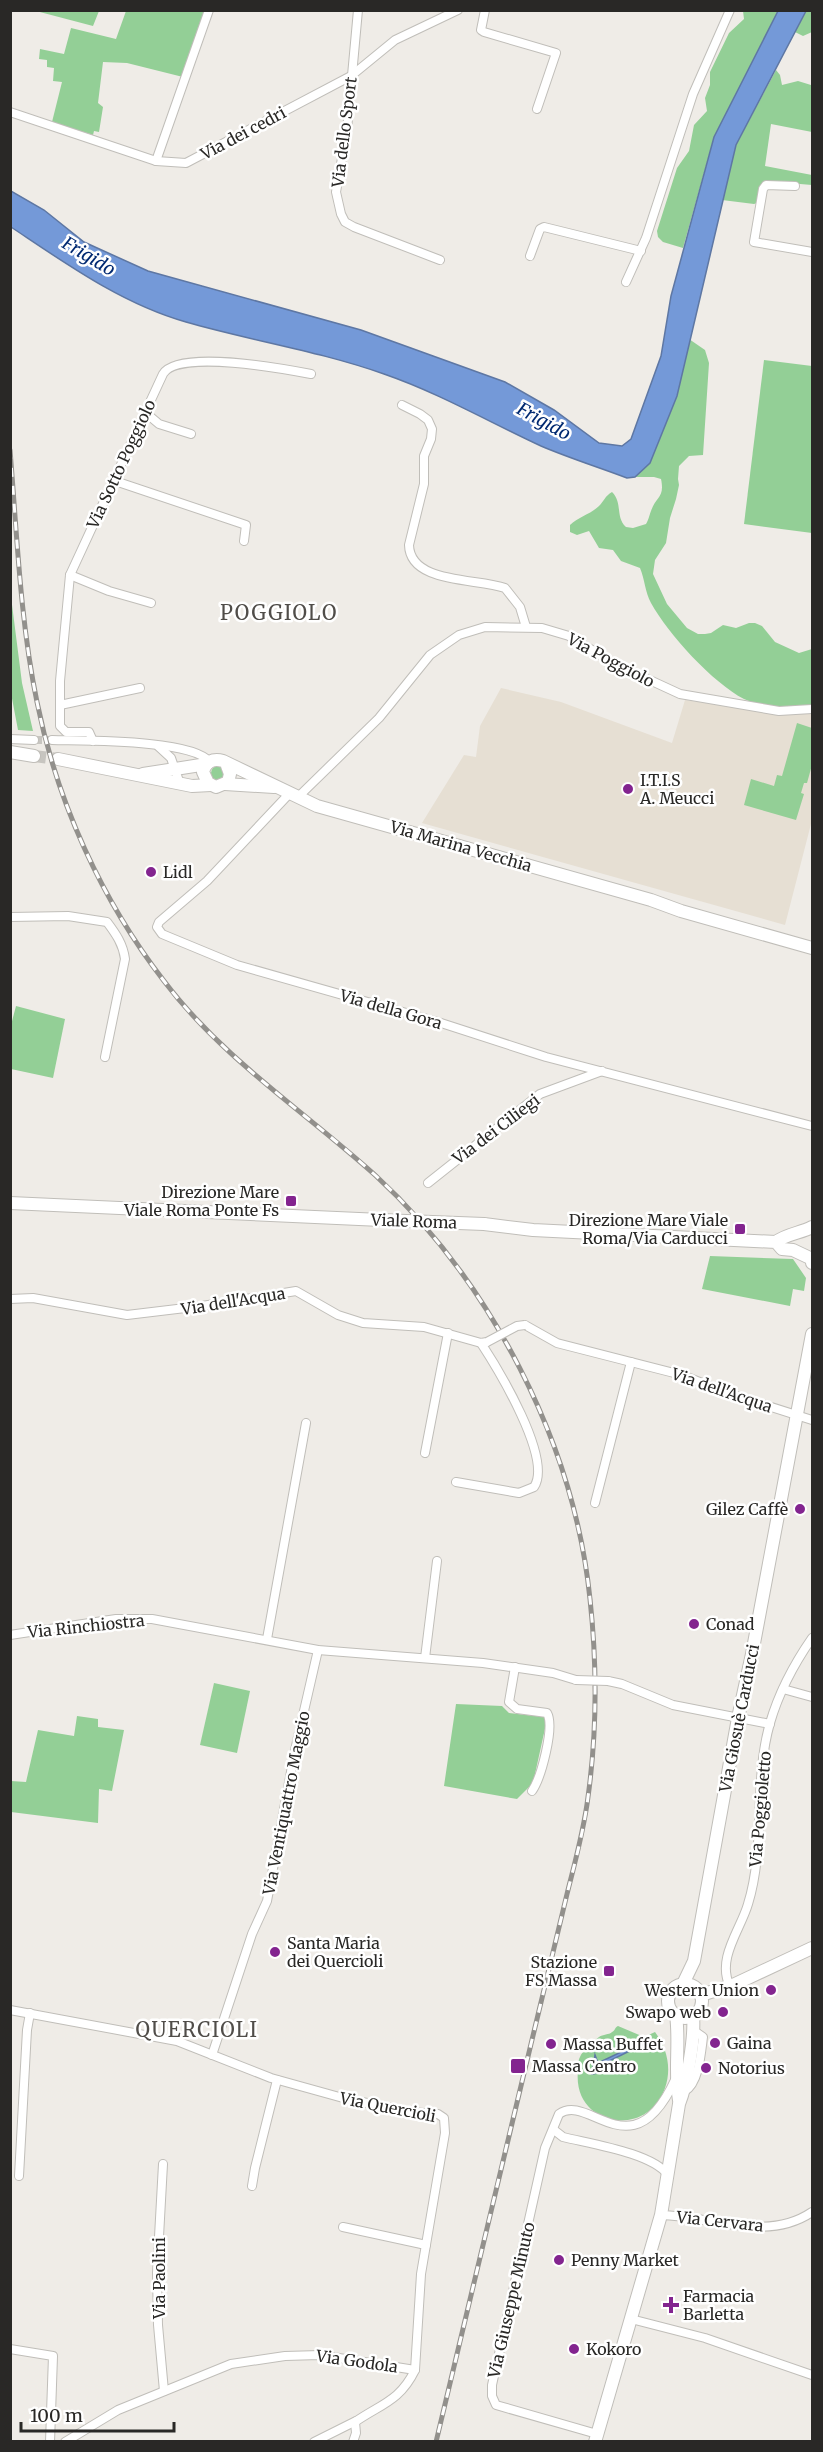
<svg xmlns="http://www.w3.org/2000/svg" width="823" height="2452" font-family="Merriweather,serif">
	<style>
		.built { fill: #e6dfd3 }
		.green { fill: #93cf96 }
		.water { fill: #7499d8; stroke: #5e77a3; stroke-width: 1.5 }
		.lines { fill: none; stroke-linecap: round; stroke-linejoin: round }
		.minor-tunnel { stroke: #c7c5c0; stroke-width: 8; stroke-dasharray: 8 4; stroke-linecap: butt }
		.secondary-tunnel { stroke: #c7c5c0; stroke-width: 12; stroke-dasharray: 12 6; stroke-linecap: butt }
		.minor-casing { stroke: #c0beb9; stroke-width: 10 }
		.secondary-casing { stroke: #c0beb9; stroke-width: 14 }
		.minor { stroke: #fff; stroke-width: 8 }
		.secondary { stroke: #fff; stroke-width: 12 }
		.rail-casing { stroke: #92908c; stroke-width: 5 }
		.rail { stroke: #fff; stroke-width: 3; stroke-dasharray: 9; stroke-linecap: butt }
		.minor-bridge-casing { stroke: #c0beb9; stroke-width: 10; stroke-linecap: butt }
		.secondary-bridge-casing { stroke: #c0beb9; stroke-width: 14; stroke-linecap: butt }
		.minor-bridge { stroke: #fff; stroke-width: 8 }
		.secondary-bridge { stroke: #fff; stroke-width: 12 }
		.poi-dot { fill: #83248f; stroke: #fff; stroke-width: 2 }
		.labels { text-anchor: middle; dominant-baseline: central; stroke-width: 5; stroke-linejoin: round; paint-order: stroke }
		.street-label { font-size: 16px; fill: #292826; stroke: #fff }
		.poi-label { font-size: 16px; fill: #292826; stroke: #fff; text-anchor: start }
		.water-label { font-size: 18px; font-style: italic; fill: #002971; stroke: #fff }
		.quarter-label { font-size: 20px; letter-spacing: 1.5px; fill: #504d49; stroke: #fff }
	</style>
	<rect width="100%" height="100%" fill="#efece7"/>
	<path class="built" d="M501 688 561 702 672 743 685 700 768 712 812 711V820L785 925 422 823 464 755 476 757 480 726Z"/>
	<g class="green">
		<path d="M36 11H99L93 26Z"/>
		<path d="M126 11H204V15L183 77 127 63 103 62 98 103 103 107 99 132 94 131 93 135 52 122 62 82 53 81 54 68 47 67V60L39 59 40 49 64 54 71 28 116 39Z"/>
		<path d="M743 11H778L714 137 683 248 663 242 658 237 657 231 677 168 689 151 694 125 707 111 705 98 710 85V72L729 33 744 19Z"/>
		<path d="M806 11H812V32L803 36 795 32Z"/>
		<path d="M776 70 780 75 782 85 798 81 811 85 812 83V132L771 124 765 166 812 175V185L765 181 760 186 757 203 754 204 722 200 736 145Z"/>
		<path d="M689 339 705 350 709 363 703 455 689 456 679 466 678 479 679 485 676 499 670 518 666 543 655 560 653 574 667 604 687 628 698 634H705L711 633 723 625 736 628 749 623H755L762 626 775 642 799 653 812 649V705C790 707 766 709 744 699 713 683 668 634 651 603 645 592 645 580 640 568L621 561 613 550 599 548 589 531 577 535 570 532V525C578 517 591 514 599 506 604 501 605 496 612 492 623 503 615 517 626 527L633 528 646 524C649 519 649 516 651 511 656 496 665 498 661 479L654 477H635L650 463 677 396Z"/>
		<path d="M764 360 812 366V533L744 524Z"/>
		<path d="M10 589 22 683 33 731 18 730 10 688Z"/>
		<path d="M797 723 812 728V765L807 783H804L801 793 804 794 796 820 744 805 751 779 774 786 777 775 782 776Z"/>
		<circle cx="218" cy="773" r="7"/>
		<path d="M16 1006 65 1019 53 1078 11 1069V1025Z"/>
		<path d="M710 1256 793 1259 806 1278 804 1291 793 1289 790 1306 702 1289Z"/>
		<path d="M214 1683 250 1691 237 1753 200 1745Z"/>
		<path d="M456 1704 502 1706 509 1713 544 1717 546 1724 533 1783 517 1799 444 1786Z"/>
		<path d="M77 1716 98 1719V1727L124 1730 112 1791 99 1789 98 1823 11 1812V1781L26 1782 38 1730 74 1736Z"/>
		<path d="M618 2026 644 2037 655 2032C667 2048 672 2068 665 2088 647 2140 572 2126 578 2071 578 2067 578 2060 580 2057 582 2051 594 2041 599 2037 603 2034 609 2035 612 2032 615 2031 615 2027 618 2026Z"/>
	</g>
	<g class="water">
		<path d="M778 11H806L736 145 677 396 650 463 635 477 627 478C598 467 569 458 541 446 489 422 439 393 384 374 319 351 252 341 186 322 122 304 65 263 11 227V191L44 210 84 242 148 271 361 330 505 382 554 410 599 443 622 446 631 439 661 356 671 296 714 137Z"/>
		<path d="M640 2043 644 2044 601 2065 597 2073 592 2074 595 2055 598 2063Z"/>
	</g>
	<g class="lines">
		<path class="minor-tunnel" d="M34 740H52"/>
		<path class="secondary-tunnel" d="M34 756 58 759"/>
		<g class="minor-casing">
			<g id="minor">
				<path d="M358 10 347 130 336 192 341 214 345 222 354 227 440 260"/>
				<path d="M485 10 481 30 484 32 556 53 537 109"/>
				<path d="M10 112 156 161 186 163 351 76 395 40 458 10"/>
				<path d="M156 161 209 10"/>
				<path d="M795 186 766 185 763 189 754 242 812 252"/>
				<path d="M530 256 540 229 544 227 641 251"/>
				<path d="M626 282 646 238 693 94 730 10"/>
				<path d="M402 405 420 414 428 420 432 429 431 439 424 456V484L409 545C410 584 477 578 505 588L520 607 526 627"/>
				<path d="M146 413 159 424 191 434"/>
				<path d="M115 481 246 525 244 541"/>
				<path d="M70 575 109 591 151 603"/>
				<path d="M60 705 140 688"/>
				<path d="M10 739 34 740"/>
				<path d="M52 740C83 741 192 739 210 762"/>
				<path d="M93 741 89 732H66L60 726V681L70 575 163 374C178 349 285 369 311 374"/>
				<path d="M158 746 171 758 180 784"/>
				<path d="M289 794 207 881 159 922 157 927 162 934 237 965 438 1022 546 1057 812 1126"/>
				<path d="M298 797 379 718 430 655 459 635 485 627 542 628 569 636 615 664 680 694 779 711 812 709"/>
				<path d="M10 917 68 916 107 922C116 934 123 944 125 959L105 1057"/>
				<path d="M428 1183 540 1094 602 1071"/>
				<path d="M10 1299 33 1298 127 1315 202 1306 296 1291 338 1315 363 1323 424 1327 481 1343 487 1342"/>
				<path d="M525 1325 557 1343 682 1375 727 1393 812 1420"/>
				<path d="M425 1453 448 1333"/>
				<path d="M456 1482 519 1493 534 1487C553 1459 498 1369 481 1343"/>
				<path d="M595 1503 631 1362"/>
				<path d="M10 1635 116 1619H152L318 1650 483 1663 553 1673 576 1680"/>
				<path d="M267 1639 306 1423"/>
				<path d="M425 1658 437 1561"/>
				<path d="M515 1667 509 1702 517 1709 547 1713C555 1727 541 1778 532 1791"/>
				<path d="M608 1681 622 1684 673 1705 770 1724"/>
				<path d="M783 1689 812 1697"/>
				<path d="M730 1986C716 1959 741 1929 748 1904 766 1846 753 1782 770 1723 779 1692 794 1664 812 1638"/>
				<path d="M10 2010 177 2041 271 2078 343 2098 410 2112 438 2114 444 2118 445 2133 421 2274 415 2370C400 2401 381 2404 355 2422L356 2433 353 2442"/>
				<path d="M212 2055 252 1934 267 1901 295 1750 318 1650"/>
				<path d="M685 2091C699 2083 701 2052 703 2037L693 2030"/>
				<path d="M554 2130 563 2137C591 2144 652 2153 668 2175"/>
				<path d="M163 2164 157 2273 158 2325 164 2391"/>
				<path d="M19 2176 27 2030 30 2013"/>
				<path d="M252 2186 255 2168 277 2080"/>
				<path d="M661 2215C711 2216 766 2243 812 2212"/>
				<path d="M343 2227 426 2245"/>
				<path d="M631 2319 705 2338 812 2375"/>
				<path d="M10 2349 53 2356 50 2442"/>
				<path d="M597 2434 496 2405 492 2396V2385L545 2148 559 2114C589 2092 632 2173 675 2080"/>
				<path d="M65 2442 118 2410 231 2364 285 2356 320 2355 415 2370"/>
				<path d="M314 2442 356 2421"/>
			</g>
		</g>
		<g class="secondary-casing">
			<g id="secondary">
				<path d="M10 752 34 756"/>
				<path d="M58 759 192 786 211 785"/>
				<path d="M226 763 230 774 228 782 216 787 208 783 203 772C205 762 213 758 223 761L317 806 651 900 681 911 812 948"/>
				<path d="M143 774 207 764"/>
				<path d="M225 784 274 787"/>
				<path d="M10 1203 381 1220"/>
				<path d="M484 1224 533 1230 776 1242 782 1249 793 1250 812 1259V1263"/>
				<path d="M776 1242C786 1234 801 1233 812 1227"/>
				<path d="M683 1984 694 1961 738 1718 752 1654 812 1334"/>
				<circle cx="685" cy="2001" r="17"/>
				<path d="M701 1995 733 1985 812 1948"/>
				<path d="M676 2015C680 2043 674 2071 679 2100"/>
				<path d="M595 2442 661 2215 679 2104C687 2084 695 2037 693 2016"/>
			</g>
		</g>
		<use href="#minor" class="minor"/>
		<use href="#secondary" class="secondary"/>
		<g class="rail-casing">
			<path id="rail" d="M10 450C17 534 20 620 37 702 57 802 102 901 164 981 222 1058 304 1111 375 1175 490 1281 574 1442 590 1599 597 1664 597 1732 588 1797 584 1830 575 1862 567 1894 555 1944 543 1994 531 2044 499 2177 468 2309 436 2442"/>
		</g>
		<use href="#rail" class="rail"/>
		<g class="minor-bridge-casing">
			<g id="minor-bridge">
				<path d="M487 1342 517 1326 525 1325"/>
				<path d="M576 1680 608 1681"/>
			</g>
		</g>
		<g class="secondary-bridge-casing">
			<path id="secondary-bridge" d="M381 1220 484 1224"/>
		</g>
		<use href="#minor-bridge" class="minor-bridge"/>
		<use href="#secondary-bridge" class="secondary-bridge"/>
	</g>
	<g class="poi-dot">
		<circle cx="628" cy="789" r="6"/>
		<circle cx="151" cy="872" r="6"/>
		<rect x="285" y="1195" width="12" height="12" rx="3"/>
		<rect x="734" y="1223" width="12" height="12" rx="3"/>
		<circle cx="800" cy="1509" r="6"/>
		<circle cx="694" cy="1624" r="6"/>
		<circle cx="275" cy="1952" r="6"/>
		<rect x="603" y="1965" width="12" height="12" rx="3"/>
		<circle cx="771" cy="1990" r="6"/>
		<circle cx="723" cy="2012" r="6"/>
		<circle cx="715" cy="2043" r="6"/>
		<circle cx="551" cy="2044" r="6"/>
		<rect x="510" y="2058" width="16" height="16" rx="3"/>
		<circle cx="706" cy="2068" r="6"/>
		<circle cx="559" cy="2260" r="6"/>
		<path d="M668 2296h6v6h6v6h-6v6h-6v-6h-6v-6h6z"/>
		<circle cx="574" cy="2349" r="6"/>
	</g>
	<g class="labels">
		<g class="street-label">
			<text transform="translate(344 132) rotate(-83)">Via dello Sport</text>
			<text transform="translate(243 133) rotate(-28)">Via dei cedri</text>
			<text transform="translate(121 464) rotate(-65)">Via Sotto Poggiolo</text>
			<text transform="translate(611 660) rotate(28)">Via Poggiolo</text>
			<text transform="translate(461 846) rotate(16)">Via Marina Vecchia</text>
			<text transform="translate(391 1009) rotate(16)">Via della Gora</text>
			<text transform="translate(496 1129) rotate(-37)">Via dei Ciliegi</text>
			<text transform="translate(414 1221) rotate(2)">Viale Roma</text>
			<text transform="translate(233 1301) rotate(-9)">Via dell'Acqua</text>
			<text transform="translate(722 1390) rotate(19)">Via dell'Acqua</text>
			<text transform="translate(86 1626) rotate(-6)">Via Rinchiostra</text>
			<text transform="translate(739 1718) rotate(-79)">Via Giosuè Carducci</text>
			<text transform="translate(286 1803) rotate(-79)">Via Ventiquattro Maggio</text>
			<text transform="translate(760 1809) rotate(-85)">Via Poggioletto</text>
			<text transform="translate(388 2107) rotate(11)">Via Quercioli</text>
			<text transform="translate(720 2221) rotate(6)">Via Cervara</text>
			<text transform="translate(159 2278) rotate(-90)">Via Paolini</text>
			<text transform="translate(511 2300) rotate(-77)">Via Giuseppe Minuto</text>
			<text transform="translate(357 2361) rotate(8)">Via Godola</text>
		</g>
		<g class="poi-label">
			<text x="640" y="780">I.T.I.S<tspan x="640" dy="18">A. Meucci</tspan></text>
			<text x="163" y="872">Lidl</text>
			<text x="279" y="1192" text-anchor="end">Direzione Mare<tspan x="279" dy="18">Viale Roma Ponte Fs</tspan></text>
			<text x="728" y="1220" text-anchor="end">Direzione Mare Viale<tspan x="728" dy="18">Roma/Via Carducci</tspan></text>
			<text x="788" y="1509" text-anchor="end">Gilez Caffè</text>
			<text x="706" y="1624">Conad</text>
			<text x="287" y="1943">Santa Maria<tspan x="287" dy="18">dei Quercioli</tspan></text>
			<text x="597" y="1962" text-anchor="end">Stazione<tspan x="597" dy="18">FS Massa</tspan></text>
			<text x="759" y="1990" text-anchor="end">Western Union</text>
			<text x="711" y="2012" text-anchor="end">Swapo web</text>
			<text x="727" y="2043">Gaina</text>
			<text x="563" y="2044">Massa Buffet</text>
			<text x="532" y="2066">Massa Centro</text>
			<text x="718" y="2068">Notorius</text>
			<text x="571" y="2260">Penny Market</text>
			<text x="683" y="2296">Farmacia<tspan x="683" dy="18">Barletta</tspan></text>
			<text x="586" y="2349">Kokoro</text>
		</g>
		<g class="water-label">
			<text transform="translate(89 256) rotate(31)">Frigido</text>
			<text transform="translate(544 421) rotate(29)">Frigido</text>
		</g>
		<g class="quarter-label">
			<text x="279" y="612">POGGIOLO</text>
			<text x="197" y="2029">QUERCIOLI</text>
		</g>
	</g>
	<rect width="823" height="2452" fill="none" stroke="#292826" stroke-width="24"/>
	<path d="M21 2422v9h153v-9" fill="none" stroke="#292826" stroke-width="3"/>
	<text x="30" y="2422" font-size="18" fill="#292826" stroke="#ffffff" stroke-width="4.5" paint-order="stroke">100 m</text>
</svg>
